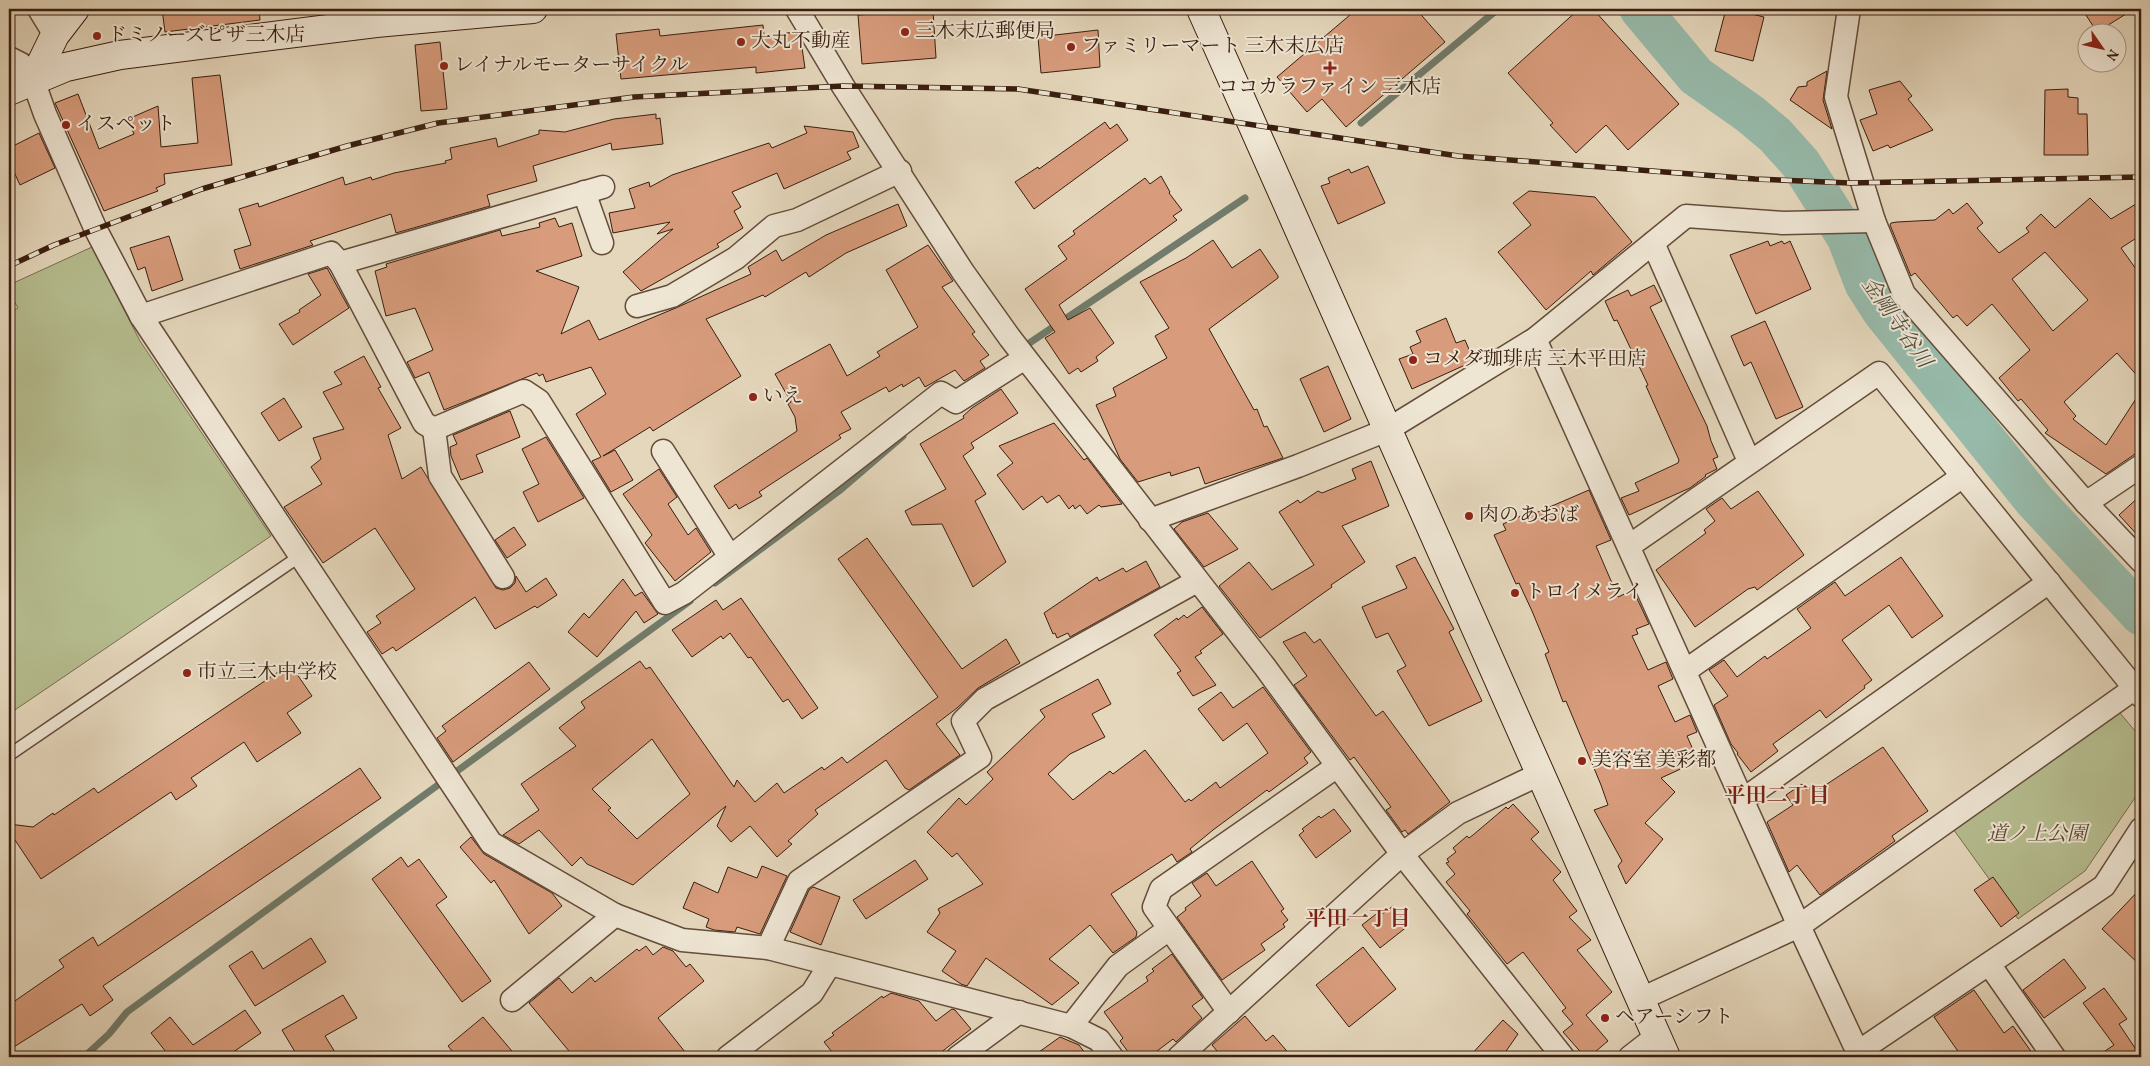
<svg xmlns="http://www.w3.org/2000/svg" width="2150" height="1066" font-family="Vollkorn,'Noto Serif JP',serif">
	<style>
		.green { fill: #b6be90; stroke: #786e4f }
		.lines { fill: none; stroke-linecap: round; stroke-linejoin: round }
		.stream { stroke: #717c6c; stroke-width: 7 }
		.river { stroke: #97baaa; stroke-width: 41 }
		.building { fill: #d89c7c; stroke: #391e0e; fill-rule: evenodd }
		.lane-casing { stroke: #644c3a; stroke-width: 14 }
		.street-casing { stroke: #644c3a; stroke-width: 25 }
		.secondary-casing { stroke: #391e0e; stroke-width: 30 }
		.lane { stroke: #eee5d3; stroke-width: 11 }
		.street { stroke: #eee5d3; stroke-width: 22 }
		.secondary { stroke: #eee5d3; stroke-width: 28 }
		.rail-casing { stroke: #391e0e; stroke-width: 5.5 }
		.rail { stroke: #eee5d3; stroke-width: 4; stroke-dasharray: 11; stroke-linecap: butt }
		.poi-dot { fill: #8f2418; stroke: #eee5d3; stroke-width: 2 }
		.labels { text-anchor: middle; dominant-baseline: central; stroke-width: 4; stroke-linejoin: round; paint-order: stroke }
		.poi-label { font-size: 20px; fill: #391e0e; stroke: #eee5d3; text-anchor: start }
		.park-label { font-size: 20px; font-style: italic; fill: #58462e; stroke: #eee5d3 }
		.water-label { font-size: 21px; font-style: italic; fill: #554d3d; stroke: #eee5d3 }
		.neighbourhood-label { font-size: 21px; font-weight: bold; fill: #7a1f14; stroke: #eee5d3 }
	</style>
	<rect width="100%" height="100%" fill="#e5d7bc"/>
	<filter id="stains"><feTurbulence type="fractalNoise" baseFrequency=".004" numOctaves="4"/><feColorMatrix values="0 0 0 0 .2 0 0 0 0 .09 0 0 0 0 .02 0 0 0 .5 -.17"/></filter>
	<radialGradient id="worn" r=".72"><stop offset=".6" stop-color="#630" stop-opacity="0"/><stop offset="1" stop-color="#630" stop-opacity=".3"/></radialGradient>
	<g class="green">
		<path d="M92 247 140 341 271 536 9 714V313L18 308 9 292V285Z"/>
		<path d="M2108 713H2120L2141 738V789L2085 871 2018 919 1951 826Z"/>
	</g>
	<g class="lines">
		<g class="stream">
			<path d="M1361 123 1498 9"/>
			<path d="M1022 348 1245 198"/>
			<path d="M715 583 839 491 903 436"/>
			<path d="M84 1057 109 1034 127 1012 690 601"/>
		</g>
		<path class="river" d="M1640 9 1696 76 1750 114 1775 135 1801 164 1847 237 1865 284 1883 312 2034 500 2141 615"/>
	</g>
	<g class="building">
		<path d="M162 9H259L260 20 165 32Z"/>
		<path d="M1357 9H1416L1445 42 1346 127 1322 99 1307 112 1277 77Z"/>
		<path d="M1579 9H1593L1679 104 1628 150 1606 125 1576 153 1550 125 1553 123 1508 73Z"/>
		<path d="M1726 9H1753L1752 14 1764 17 1753 61 1715 51Z"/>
		<path d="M2082 9H2134L2097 32Z"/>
		<path d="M933 10 936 58 862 64 858 15Z"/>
		<path d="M763 25 764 36 795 32 801 41 805 68 756 73V67L621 79 616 34 659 29 660 36Z"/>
		<path d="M1098 30 1100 67 1041 73 1038 37Z"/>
		<path d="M440 42 447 109 421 111 415 45Z"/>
		<path d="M1827 71 1823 100 1832 129 1790 100 1798 87 1807 86V82Z"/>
		<path d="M220 75 232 165 164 174 165 184 156 188 158 191 104 211 55 103 78 94 99 149 134 134 128 119 158 106 161 147 198 143 192 78Z"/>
		<path d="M1900 81 1912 96 1908 99 1933 130 1890 148 1888 145 1873 151 1860 120 1877 114 1869 90Z"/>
		<path d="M2068 89V97L2078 98V114H2087L2088 155H2044L2045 90Z"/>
		<path d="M656 114V119L660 118 663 144 612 150 611 143 533 166 537 181 487 195 490 206 396 233 391 214 310 241 313 245 240 269 234 250 251 245 239 209 258 203 259 207 343 177 345 185 371 177 372 180 394 173 446 163 445 161 452 159 450 148 496 138 498 147 539 134V130L565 132 614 119Z"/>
		<path d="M1105 122 1110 129 1117 124 1128 140 1034 209 1015 182 1038 167 1039 169Z"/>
		<path d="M804 126 853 132 859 147 847 152 851 159 784 189 777 173 732 192 741 207 734 211 743 228 717 244 719 247 641 291 623 272 673 229 657 234 670 222 613 233 609 213 635 208 629 189 649 182 650 187 672 175 769 143 772 148 807 133Z"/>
		<path d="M39 133 55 168 20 185 9 161V148Z"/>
		<path d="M1368 166 1385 203 1338 224 1321 186 1330 183 1328 178 1349 169 1351 173Z"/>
		<path d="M1161 176 1170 192 1169 193 1182 210 1173 216 1177 220 1059 305 1068 320 1090 308 1114 343 1096 357 1098 361 1081 372 1078 368 1069 374 1045 338 1055 332 1025 289 1067 259 1058 246 1075 234 1073 231 1145 178 1150 184Z"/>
		<path d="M1529 191 1595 197 1632 242 1593 275 1591 271 1546 310 1498 252 1531 225 1513 203Z"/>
		<path d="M2090 198 2111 219 2141 201V235L2121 248 2141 276V380L2117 353 2064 402 2076 416 2073 419 2106 445 2141 391V446L2135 454 2106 474 2045 433 2048 430 2021 399 2018 401 1999 378 2030 350 1992 304 1967 326 1957 315 1953 318 1915 273 1911 276 1890 225 1891 223 1897 222 1935 220 1949 209 1953 214 1967 203 1983 223 1977 228 1999 253 2029 232 2026 228 2041 214 2055 228ZM2045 252 2088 300 2053 331 2012 279Z"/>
		<path d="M898 204 907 226 846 253 809 277 806 272 765 297 763 295 706 319 741 376 653 431 650 427 603 456 615 450 633 480 611 492 592 461 601 457 576 414 606 394 591 367 546 382 543 374 539 376 537 373 444 410 429 372 415 378 407 362 433 350 415 308 386 316 375 271 387 267 386 264 500 230 502 236 540 227 539 223 555 218 559 227 572 223 582 256 536 271 579 287 561 334 589 320 599 340 678 307 751 274 748 267 776 250 782 261 826 235Z"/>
		<path d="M169 236 183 280 152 291 145 267 138 270 130 248Z"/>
		<path d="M1213 240 1232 268 1260 249 1278 276V278L1209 329 1254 410 1257 409 1264 427 1267 426 1283 458 1205 484 1199 467 1171 476 1170 472 1138 482 1120 459 1096 405 1116 396 1113 388 1167 358 1155 336 1169 328 1140 282 1186 258Z"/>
		<path d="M1768 241 1770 246 1782 241 1784 244 1790 241 1811 289 1756 314 1730 255Z"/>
		<path d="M928 245 953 281 942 287 975 332 972 334 989 355 980 361 985 368 964 381 955 370 925 387 919 377 903 387 902 384 889 392 886 387 841 412 851 429 839 435 841 438 759 492 762 496 739 509 736 504 729 509 714 486 797 431 795 417 788 404 791 402 775 374 830 344 847 376 880 356 877 352 918 327 886 270Z"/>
		<path d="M327 268 349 308 293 345 279 324 300 312 299 310 321 295 308 274Z"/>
		<path d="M1654 285 1662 301 1650 307 1707 426 1711 441 1718 457 1713 459 1717 469 1705 475 1706 476 1690 488 1629 515 1621 498 1639 491 1635 483 1678 463 1679 460 1646 386 1648 385 1617 320 1614 321 1605 301 1628 290 1631 296Z"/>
		<path d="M1446 318 1456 343 1465 340 1474 361 1412 389 1399 359 1413 354 1410 347 1421 342 1416 331Z"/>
		<path d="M1765 321 1803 407 1776 419 1751 362 1744 366 1731 336Z"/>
		<path d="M364 356 381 387 378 388 401 428 388 435 402 479 421 467 496 588 503 590 510 588 515 583 516 576 526 592 546 578 557 595 537 608 535 606 495 629 475 597 396 651 393 647 382 654 367 632 381 623 376 616 415 589 375 528 323 563 284 507 322 484 311 467 321 459 313 438 344 429 323 392 342 384 334 372Z"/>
		<path d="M1328 366 1351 419 1324 432 1300 379Z"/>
		<path d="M1001 389 1018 413 971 443 974 448 963 456 986 494 975 501 1006 562 973 587 942 524 912 525 905 511 946 489 920 444 964 418 963 416 972 408Z"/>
		<path d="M284 398 302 427 279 441 261 413Z"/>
		<path d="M510 411 520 437 476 455 483 472 461 480 451 456 450 447 457 444 453 435Z"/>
		<path d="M1054 423 1084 460 1087 458 1122 504 1101 507 1099 505 1087 514 1080 505 1075 509 1073 505 1069 509 1059 495 1047 503 1042 496 1023 510 997 475 1013 463 999 446Z"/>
		<path d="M546 437 584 498 538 522 523 492 539 484 522 449Z"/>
		<path d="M1371 461 1389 506 1342 526 1365 562 1331 585 1332 587 1260 638 1219 586 1249 562 1272 590 1314 565 1279 512 1298 500 1300 503 1318 491 1322 493 1356 479 1352 469Z"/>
		<path d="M659 469 677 497 668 504 688 535 696 528 711 552 675 581 645 543 652 535 623 494Z"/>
		<path d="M1589 490 1611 540 1596 546 1618 597 1633 590 1649 624 1636 629 1638 634 1632 636 1648 670 1666 662 1673 679 1658 686 1675 722 1690 715 1697 732 1687 736 1698 761 1661 778 1675 792 1645 823 1663 839 1626 884 1618 866 1622 861 1594 810 1608 805 1601 785 1566 701 1563 702 1545 654 1549 652 1532 611 1519 583 1516 584 1494 535 1506 530 1503 524 1530 512 1531 515Z"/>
		<path d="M1758 491 1804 555 1757 590 1755 587 1748 589 1695 627 1656 570 1706 533 1704 530 1715 521 1706 509 1722 498 1731 509Z"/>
		<path d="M2141 495V539L2119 515Z"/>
		<path d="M1208 513 1238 549 1204 567 1174 529 1182 522Z"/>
		<path d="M514 527 526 545 507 558 495 540Z"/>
		<path d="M867 538 962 669 1006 639 1020 663 978 688 957 708 936 724 960 755 909 790 905 788 886 760 815 810 818 814 788 841 792 844 777 857 750 826 731 842 717 826 726 806 633 885 587 864 581 857 572 866 539 830 519 844 503 835 539 810 521 784 576 746 559 728 585 708 581 702 640 661 646 669 650 667 734 787 737 780 755 802 777 783 784 793 822 767 824 770 842 757 847 763 938 697 838 559ZM652 739 690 794 637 839 608 810 611 808 592 789Z"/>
		<path d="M1415 557 1454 629 1449 632 1482 701 1429 726 1397 671 1406 666 1388 633 1376 638 1362 607 1407 588 1396 566Z"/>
		<path d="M1901 557 1943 616 1912 638 1889 605 1842 640 1872 680 1864 686 1865 688 1826 718 1820 710 1773 744 1778 751 1751 772 1737 754 1738 753 1731 744 1714 705 1728 696 1709 670 1724 660 1737 677 1765 656 1767 659 1811 628 1797 609 1835 582 1845 596Z"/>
		<path d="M1146 561 1160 587 1070 637 1068 633 1057 638 1055 633 1053 634 1044 613 1097 577 1099 581 1123 568 1126 572Z"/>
		<path d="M623 579 635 596 642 592 658 614 644 623 636 611 597 657 568 632 584 613 589 618Z"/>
		<path d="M741 598 818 708 802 719 788 699 783 702 751 657 748 658 730 633 723 639 721 636 692 657 672 630 716 600 723 610Z"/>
		<path d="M1202 607 1223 634 1200 651 1202 653 1195 657 1216 685 1193 696 1177 673 1181 671 1154 635 1177 618 1178 620 1184 615 1187 618Z"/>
		<path d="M1305 632 1314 643 1320 639 1376 716 1383 711 1450 802 1408 834 1405 830 1402 832 1386 810 1391 807 1354 757 1350 760 1294 685 1307 676 1283 642Z"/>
		<path d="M529 662 550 689 453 762 437 738 446 731 442 726Z"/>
		<path d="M290 664 312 696 287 713 301 733 257 762 244 742 191 778 197 786 176 800 171 792 41 879 9 831V824L33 827 53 813 54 815 94 788 98 793Z"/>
		<path d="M1098 679 1111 704 1092 714 1105 737 1070 754 1048 774 1073 800 1110 771 1113 774 1145 750 1185 802 1189 799 1191 801 1216 782 1220 788 1268 753 1247 723 1223 741 1198 709 1221 692 1233 708 1263 687 1311 752 1304 758 1308 763 1269 792 1267 790 1213 830 1190 849 1192 852 1177 862 1172 854 1111 894 1137 932 1136 937 1113 953 1090 925 1049 959 1079 983 1052 1005 986 958 967 986 961 984 942 971 956 951 927 932 940 913 938 909 983 884 957 853 952 857 927 832 959 798 966 805 993 779 987 772 1045 717 1040 710Z"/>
		<path d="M1883 747 1928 811 1892 836 1895 841 1820 895 1797 865 1789 872 1767 822 1793 805 1786 795 1802 784 1806 790 1814 785 1818 790Z"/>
		<path d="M360 768 381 798 103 986 113 1000 90 1016 82 1004 9 1050V1005L64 967 59 960 93 937 98 946Z"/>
		<path d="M1513 804 1539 832 1531 839 1561 872 1553 880 1577 911 1569 917 1591 940 1577 950 1612 992 1586 1015 1608 1041 1589 1057H1585L1563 1032 1573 1024 1562 1011 1566 1008 1523 952 1507 964 1467 914 1470 911 1446 882 1455 874 1446 863 1449 862 1447 859 1456 852 1453 848 1467 836 1469 838 1473 835 1506 807 1508 809Z"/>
		<path d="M1334 809 1351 831 1316 858 1299 835 1304 831 1302 829 1319 816 1321 818Z"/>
		<path d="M471 837 484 854 552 893 562 906 529 934 494 880 491 883 460 847Z"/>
		<path d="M401 857 408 867 419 859 447 897 436 905 491 981 462 1002 372 879Z"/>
		<path d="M915 860 928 879 866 919 853 900Z"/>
		<path d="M1252 861 1284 909 1281 911 1288 920 1283 924 1285 927 1261 944 1265 950 1222 980 1177 917 1186 910 1185 908 1201 896 1192 883 1207 873 1216 886Z"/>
		<path d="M762 866 787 876 760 934 737 927 735 932 714 930 706 927 709 919 683 908 694 882 718 893 728 867 757 878Z"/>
		<path d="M1993 877 2019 913 2001 927 1974 890Z"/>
		<path d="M813 887 840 897 821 945 790 932 809 890Z"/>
		<path d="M2141 888V966L2102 929Z"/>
		<path d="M1393 906 1408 926 1380 948 1362 925 1380 911 1382 914Z"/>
		<path d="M311 938 326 962 255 1006 229 966 252 951 263 969Z"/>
		<path d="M646 946 653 955 663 947 673 951 686 967 690 964 704 981 658 1018 689 1057H574L529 1003 559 978 572 993 591 977 595 982 637 949 639 951Z"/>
		<path d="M1363 947 1396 989 1349 1027 1316 985Z"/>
		<path d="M1172 954 1203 998 1192 1006 1202 1018 1176 1042 1173 1039 1149 1057H1132L1120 1041 1123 1038 1104 1012 1148 981 1146 977 1154 971 1152 969Z"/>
		<path d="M2064 959 2086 988 2044 1018 2023 990Z"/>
		<path d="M2104 988 2127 1019 2119 1024 2141 1057H2096L2114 1045 2083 1003Z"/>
		<path d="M1974 990 2004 1033 2013 1026 2035 1057H1962L1934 1017Z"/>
		<path d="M891 993 919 1001 936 1021 952 1009 955 1010 971 1029 935 1057H836L824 1042 834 1035 832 1033 882 996 883 998Z"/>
		<path d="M343 995 357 1018 325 1036 338 1057H298L282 1030Z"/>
		<path d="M245 1010 261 1033 226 1057H170L151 1033 170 1017 193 1045Z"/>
		<path d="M1245 1016 1266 1041 1273 1035 1292 1057H1222L1212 1045Z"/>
		<path d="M483 1017 517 1057H457L448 1046Z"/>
		<path d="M1503 1020 1518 1034 1502 1057H1469Z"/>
		<path d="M1060 1037 1079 1045 1088 1057H1032Z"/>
	</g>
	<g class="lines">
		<g class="lane-casing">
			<path id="lane" d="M9 755 300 556"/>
		</g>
		<g class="street-casing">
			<g id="street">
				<path d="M39 9 55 35"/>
				<path d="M797 9 843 86 963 272 1010 338 1265 667 1402 854 1563 1057"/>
				<path d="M1849 9 1836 97 1874 221 1904 294 2086 503 2141 561"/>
				<path d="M9 58 21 64 33 80 45 114 96 230 141 316 491 843 615 915 682 940 768 948 1071 1026 1099 1040 1112 1057"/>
				<path d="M584 192 602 243"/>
				<path d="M1653 243 1749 461"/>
				<path d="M340 263 424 423 434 429 524 391 539 401 665 603 684 593 941 393 956 402 1025 358"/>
				<path d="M637 306 672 296 736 258 774 226 797 220 900 171"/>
				<path d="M141 316 331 253 340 263 603 187"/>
				<path d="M1535 339 1799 926 1860 1057"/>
				<path d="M434 429 440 476 503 577"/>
				<path d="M663 451 730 557"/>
				<path d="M2086 503 2141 466"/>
				<path d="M1150 520 1298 466 1387 430 1535 339 1686 216 1783 223 1874 221"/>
				<path d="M1629 546 1879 373 2141 696"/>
				<path d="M1685 671 1963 476"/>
				<path d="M1744 799 2049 582"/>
				<path d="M768 948 799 881 980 757 963 721 985 699 1197 581"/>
				<path d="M1989 964 2054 1057"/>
				<path d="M1641 999 1799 926 2135 688"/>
				<path d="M512 1000 615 915"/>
				<path d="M1229 1012 1154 907 1161 889 1336 767"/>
				<path d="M1071 1026 1118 966 1169 929"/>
				<path d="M1858 1052 2104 886 2141 829"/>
				<path d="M728 1057 812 993 830 964"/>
				<path d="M958 1057 1019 1012"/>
				<path d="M1179 1057 1402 854 1458 813 1540 774"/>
				<path d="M1630 1057 1657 1036"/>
			</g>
		</g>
		<g class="secondary-casing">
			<g id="secondary">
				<path d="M1201 9 1666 1057"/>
				<path d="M33 80 55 35 75 9"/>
				<path d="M9 91 66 67 120 55 376 23 533 9"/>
			</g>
		</g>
		<use href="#lane" class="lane"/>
		<use href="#street" class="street"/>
		<use href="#secondary" class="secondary"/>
		<g class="rail-casing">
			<path id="rail" d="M9 266 54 245 202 189 347 146 438 123 634 97 843 86 1018 89 1458 156 1755 179 1850 183 2141 177"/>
		</g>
		<use href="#rail" class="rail"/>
	</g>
	<g class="poi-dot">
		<circle cx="905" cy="32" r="5"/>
		<circle cx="97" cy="36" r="5"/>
		<circle cx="741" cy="42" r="5"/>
		<circle cx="1071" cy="47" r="5"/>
		<circle cx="444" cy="66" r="5"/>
		<path d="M1327.5 60.5h5v5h5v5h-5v5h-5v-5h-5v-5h5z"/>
		<circle cx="66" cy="125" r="5"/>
		<circle cx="1413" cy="360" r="5"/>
		<circle cx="753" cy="397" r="5"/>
		<circle cx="1469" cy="516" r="5"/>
		<circle cx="1515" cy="593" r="5"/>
		<circle cx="187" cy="673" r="5"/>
		<circle cx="1582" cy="761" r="5"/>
		<circle cx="1605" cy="1018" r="5"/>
	</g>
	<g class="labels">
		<g class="poi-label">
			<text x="915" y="32">三木末広郵便局</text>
			<text x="107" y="36">ドミノーズピザ三木店</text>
			<text x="751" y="42">大丸不動産</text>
			<text x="1081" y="47">ファミリーマート 三木末広店</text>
			<text x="454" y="66">レイナルモーターサイクル</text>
			<text x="1330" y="88" text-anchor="middle">ココカラファイン 三木店</text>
			<text x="76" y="125">イスペット</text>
			<text x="1423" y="360">コメダ珈琲店 三木平田店</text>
			<text x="763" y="397">いえ</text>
			<text x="1479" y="516">肉のあおば</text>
			<text x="1525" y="593">トロイメライ</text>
			<text x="197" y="673">市立三木中学校</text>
			<text x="1592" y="761">美容室 美彩都</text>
			<text x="1615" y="1018">ヘアーシフト</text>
		</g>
		<g class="park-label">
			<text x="2037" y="835">道ノ上公園</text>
		</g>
		<g class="water-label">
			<text transform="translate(1896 323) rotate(55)">金剛寺谷川</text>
		</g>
		<g class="neighbourhood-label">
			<text x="1777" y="796">平田二丁目</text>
			<text x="1358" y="919">平田一丁目</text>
		</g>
	</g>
	<rect width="2150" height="1066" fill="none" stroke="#e5d7bc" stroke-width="30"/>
	<rect x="10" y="10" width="2130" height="1046" fill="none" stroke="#391e0e" stroke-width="2.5"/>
	<rect x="15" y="15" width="2120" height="1036" fill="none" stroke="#391e0e"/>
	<g transform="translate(2102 48) rotate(124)"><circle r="24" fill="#eee5d3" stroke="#a69584"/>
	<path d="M0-4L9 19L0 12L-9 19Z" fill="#8f2418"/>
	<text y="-8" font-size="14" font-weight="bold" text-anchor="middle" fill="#391e0e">N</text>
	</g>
	<rect width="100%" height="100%" filter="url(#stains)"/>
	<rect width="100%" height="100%" fill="url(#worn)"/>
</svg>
